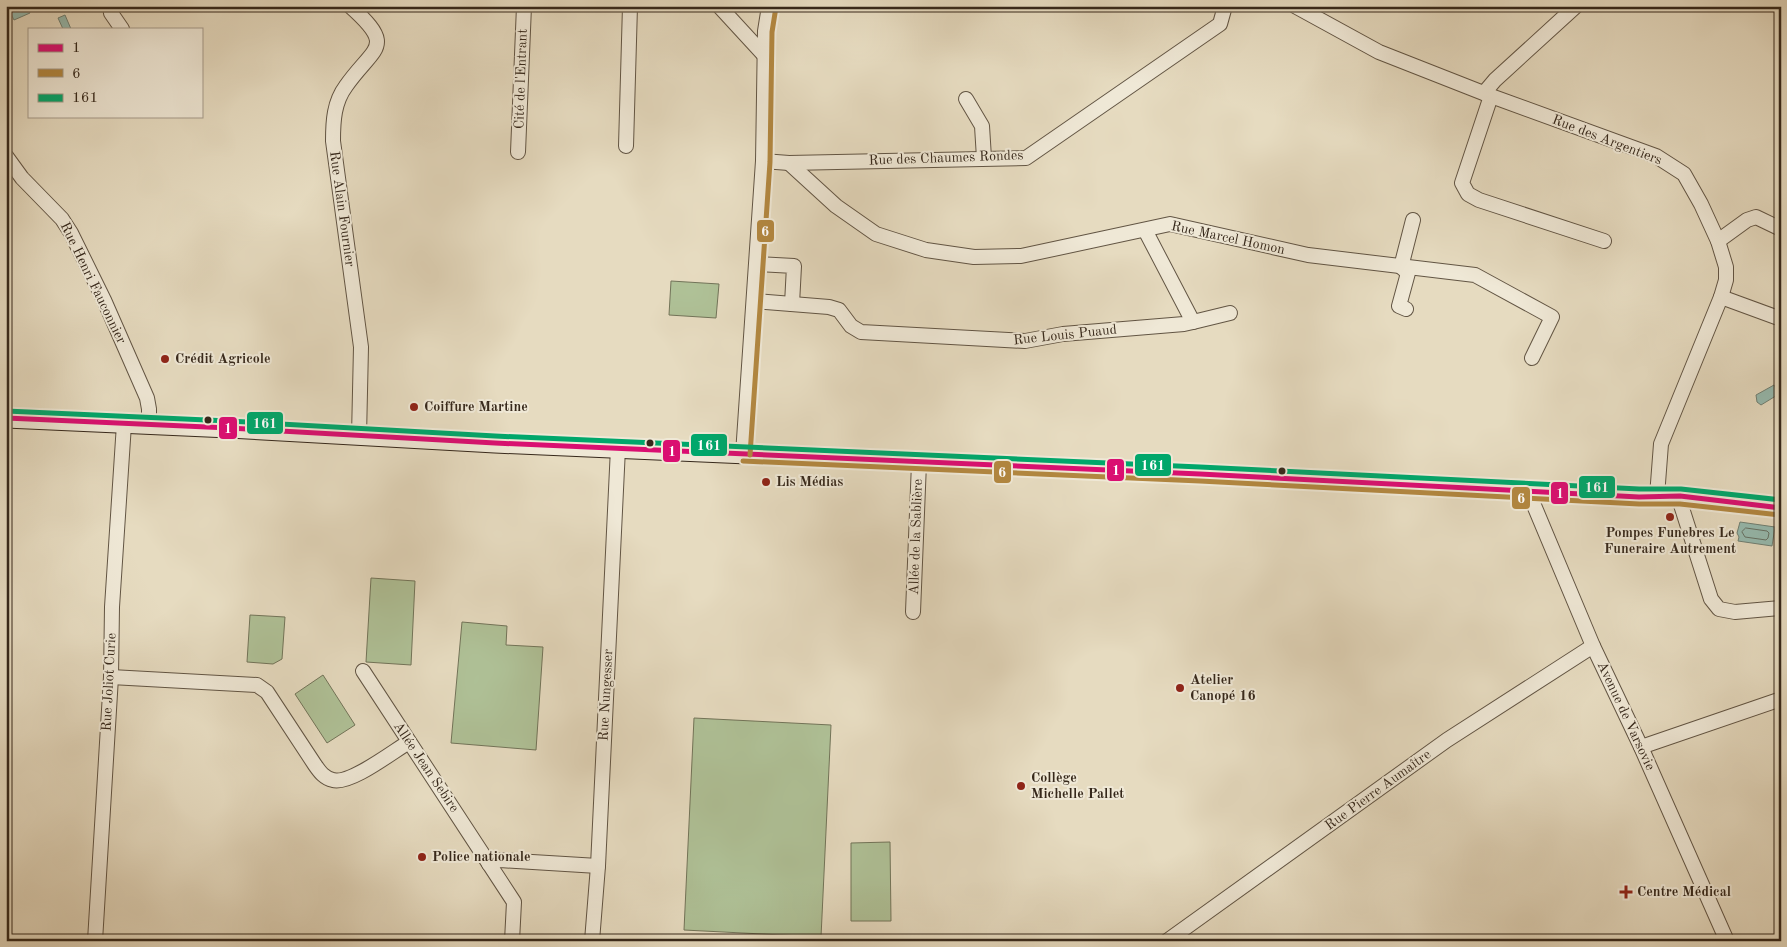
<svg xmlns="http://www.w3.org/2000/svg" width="1787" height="947" font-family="'Old Standard TT',serif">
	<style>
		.green { fill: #afc197; stroke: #727459 }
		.water { fill: #96bbb0; stroke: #708074 }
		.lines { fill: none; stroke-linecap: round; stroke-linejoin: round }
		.shore { stroke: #667266; stroke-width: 1 }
		.street-casing { stroke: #625544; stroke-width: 16 }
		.secondary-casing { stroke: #36281b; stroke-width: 21 }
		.street { stroke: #efe8d6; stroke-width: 14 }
		.secondary { stroke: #efe8d6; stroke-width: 19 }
		.bus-1-casing { stroke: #efe8d6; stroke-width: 9 }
		.bus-2-casing { stroke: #efe8d6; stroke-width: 9 }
		.bus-3-casing { stroke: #efe8d6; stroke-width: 9 }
		.bus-1 { stroke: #da0f71; stroke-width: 5 }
		.bus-2 { stroke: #b28740; stroke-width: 5 }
		.bus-3 { stroke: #00a76b; stroke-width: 5 }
		.poi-dot { fill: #8f2418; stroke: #efe8d6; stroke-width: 2 }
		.bus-dot { fill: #36281b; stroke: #efe8d6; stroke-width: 2 }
		.labels { text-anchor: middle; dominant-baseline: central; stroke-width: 4; stroke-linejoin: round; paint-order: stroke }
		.street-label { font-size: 14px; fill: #36281b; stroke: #efe8d6 }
		.poi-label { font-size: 14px; font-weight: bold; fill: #36281b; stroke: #efe8d6; text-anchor: start }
		.line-badge { stroke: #efe8d6; stroke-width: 2 }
		.badge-label { font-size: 14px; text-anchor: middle; font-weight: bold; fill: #fff }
	</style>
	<rect width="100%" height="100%" fill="#e6dbc0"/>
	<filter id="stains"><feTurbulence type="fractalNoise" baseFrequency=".004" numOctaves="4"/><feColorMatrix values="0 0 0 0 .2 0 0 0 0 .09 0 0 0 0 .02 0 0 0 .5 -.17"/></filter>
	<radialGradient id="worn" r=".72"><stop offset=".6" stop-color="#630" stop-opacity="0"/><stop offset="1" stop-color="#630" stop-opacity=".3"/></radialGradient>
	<g class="green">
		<path d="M671 281 719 284 716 318 669 315Z"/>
		<path d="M371 578 415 581 411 665 366 662Z"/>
		<path d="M250 615 285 617 282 659 273 664 247 662Z"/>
		<path d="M462 622 507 626 506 645 543 647 536 750 451 743Z"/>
		<path d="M323 675 355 725 327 743 295 694Z"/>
		<path d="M694 718 831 725 821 937 684 930Z"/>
		<path d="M890 842 891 921H851V843Z"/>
	</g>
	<g class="water">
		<path d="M22 6H27L30 13 14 20 10 12Z"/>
		<path d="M65 15 71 29H63L58 18Z"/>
		<path d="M1774 385 1779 394 1761 405 1757 402 1756 395Z"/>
		<path d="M1740 522 1775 527 1772 546 1738 541 1739 537 1737 533Z"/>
	</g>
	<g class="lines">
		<path class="shore" d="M1746 528 1767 531 1769 533 1768 538 1766 540 1745 537 1742 532Z"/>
		<g class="street-casing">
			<g id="street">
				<path d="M110 6 111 13 122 29"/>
				<path d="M350 6C397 48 374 46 346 86 334 102 333 121 333 141L361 347 359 436"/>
				<path d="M719 6 765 56"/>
				<path d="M1295 6 1379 52 1491 96 1656 156 1684 174 1701 204 1718 241 1726 267V280L1721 297 1661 444 1657 496"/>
				<path d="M1484 93 1495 80 1576 6"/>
				<path d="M1491 96 1462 183 1468 194 1479 200 1604 241"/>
				<path d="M966 99 982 126 984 158"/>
				<path d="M626 146 630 6"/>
				<path d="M518 152 524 6"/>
				<path d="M6 156 22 178 62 219 71 233 104 300 147 398 149 409V425"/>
				<path d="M763 161 789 163 1026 158 1220 24 1225 6"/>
				<path d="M789 163 836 206 876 234 926 250 974 257 1021 256 1170 224 1308 255 1475 275 1552 317 1532 358"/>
				<path d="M1718 241 1747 220 1756 217 1781 229"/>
				<path d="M757 264 794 266 792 304"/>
				<path d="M1721 297 1781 319"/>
				<path d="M754 301 829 307 839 310 851 326 861 332 1025 341 1063 334 1184 324 1193 322 1145 230"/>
				<path d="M1406 309 1399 306 1408 273 1401 267 1413 220"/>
				<path d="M1193 322 1230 313"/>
				<path d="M743 454 763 161 765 31 769 6"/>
				<path d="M1528 491 1593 646 1641 747 1727 941"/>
				<path d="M1680 496 1681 505 1711 599 1719 609 1735 612 1781 608"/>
				<path d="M913 612 919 463"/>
				<path d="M363 671 514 902 512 941"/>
				<path d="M111 677 257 685 267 692 315 765C320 772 324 778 333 780 350 785 392 752 409 742"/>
				<path d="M1641 747 1781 699"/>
				<path d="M489 864 500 860 598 866"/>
				<path d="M95 941 111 677 112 607 124 424"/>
				<path d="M592 941 598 866 618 448"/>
				<path d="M1167 941 1447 740 1593 646"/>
			</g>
		</g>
		<g class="secondary-casing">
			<path id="secondary" d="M6 418 229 428 495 443 1200 474 1581 494 1639 497 1680 496 1781 508"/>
		</g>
		<use href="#street" class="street"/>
		<use href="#secondary" class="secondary"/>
		<g class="bus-1-casing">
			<path id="bus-1" d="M6 418 229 428 495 443 1200 474 1639 497 1680 496 1781 508"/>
		</g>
		<g class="bus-2-casing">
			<g id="bus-2">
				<path d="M750 455 770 162 772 32 776 7"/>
				<path d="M743 461 1200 481 1639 504H1680L1780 515"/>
			</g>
		</g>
		<g class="bus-3-casing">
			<path id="bus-3" d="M6 411 229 421 495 436 1200 467 1639 489H1681L1781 500"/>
		</g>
		<use href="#bus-1" class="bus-1"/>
		<use href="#bus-2" class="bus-2"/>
		<use href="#bus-3" class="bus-3"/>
	</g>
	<g class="poi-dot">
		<circle cx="165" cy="359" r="5"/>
		<circle cx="414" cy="407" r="5"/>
		<circle cx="766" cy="482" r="5"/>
		<circle cx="1670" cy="517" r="5"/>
		<circle cx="1180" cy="688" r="5"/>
		<circle cx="1021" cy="786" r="5"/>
		<circle cx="422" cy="857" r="5"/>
		<path d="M1623.5 884.5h5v5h5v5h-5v5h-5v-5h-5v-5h5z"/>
	</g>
	<g class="bus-dot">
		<circle cx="208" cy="420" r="4.5"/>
		<circle cx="650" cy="443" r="4.5"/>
		<circle cx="1282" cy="471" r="4.5"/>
	</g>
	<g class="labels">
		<g class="street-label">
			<text transform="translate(521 79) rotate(-88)">Cité de l'Entrant</text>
			<text transform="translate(1607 140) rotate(21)">Rue des Argentiers</text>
			<text transform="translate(946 158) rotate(-2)">Rue des Chaumes Rondes</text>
			<text transform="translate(342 209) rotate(82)">Rue Alain Fournier</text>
			<text transform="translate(1228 238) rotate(12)">Rue Marcel Homon</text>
			<text transform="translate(93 283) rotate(64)">Rue Henri Fauconnier</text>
			<text transform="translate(1065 335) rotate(-6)">Rue Louis Puaud</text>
			<text transform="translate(916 537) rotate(-88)">Allée de la Sablière</text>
			<text transform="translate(109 682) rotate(-87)">Rue Joliot Curie</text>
			<text transform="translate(606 695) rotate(-87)">Rue Nungesser</text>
			<text transform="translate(1626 716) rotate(65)">Avenue de Varsovie</text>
			<text transform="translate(426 767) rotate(56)">Allée Jean Sebire</text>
			<text transform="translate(1378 790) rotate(-36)">Rue Pierre Aumaître</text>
		</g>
		<g class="poi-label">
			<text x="175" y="359">Crédit Agricole</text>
			<text x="424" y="407">Coiffure Martine</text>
			<text x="776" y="482">Lis Médias</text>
			<text x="1670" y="533" text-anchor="middle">Pompes Funebres Le<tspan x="1670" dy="16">Funeraire Autrement</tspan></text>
			<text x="1190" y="680">Atelier<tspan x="1190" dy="16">Canopé 16</tspan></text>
			<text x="1031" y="778">Collège<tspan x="1031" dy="16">Michelle Pallet</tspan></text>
			<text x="432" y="857">Police nationale</text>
			<text x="1637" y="892">Centre Médical</text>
		</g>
	</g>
	<g class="line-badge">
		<rect x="756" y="219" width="19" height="24" rx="5" fill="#b28740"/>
		<rect x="246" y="411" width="38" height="24" rx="5" fill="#00a76b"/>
		<rect x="218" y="416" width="20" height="24" rx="5" fill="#da0f71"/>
		<rect x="690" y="433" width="38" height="24" rx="5" fill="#00a76b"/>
		<rect x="662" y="439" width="19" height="24" rx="5" fill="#da0f71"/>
		<rect x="1134" y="453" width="38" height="24" rx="5" fill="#00a76b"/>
		<rect x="1106" y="458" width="19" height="24" rx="5" fill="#da0f71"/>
		<rect x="993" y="460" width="19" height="24" rx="5" fill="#b28740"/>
		<rect x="1578" y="475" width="38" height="24" rx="5" fill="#00a76b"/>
		<rect x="1550" y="481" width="19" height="24" rx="5" fill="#da0f71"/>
		<rect x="1511" y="486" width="20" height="24" rx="5" fill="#b28740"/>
	</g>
	<g class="badge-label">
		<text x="765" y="236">6</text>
		<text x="265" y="428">161</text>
		<text x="228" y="433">1</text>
		<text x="709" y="450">161</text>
		<text x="672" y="456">1</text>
		<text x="1153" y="470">161</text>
		<text x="1116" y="475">1</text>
		<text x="1002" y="477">6</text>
		<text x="1597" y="492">161</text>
		<text x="1560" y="498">1</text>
		<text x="1521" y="503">6</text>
	</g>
	<rect width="1787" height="947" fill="none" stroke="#e6dbc0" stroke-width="25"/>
	<rect x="8" y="8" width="1772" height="932" fill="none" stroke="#36281b" stroke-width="2.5"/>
	<rect x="12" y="12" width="1762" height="922" fill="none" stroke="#36281b"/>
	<rect x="28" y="28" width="175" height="90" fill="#efe8d6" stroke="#a59b8b"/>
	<rect x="38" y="44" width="25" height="8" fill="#da0f71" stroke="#a59b8b"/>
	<text x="72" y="52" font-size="15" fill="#36281b">1</text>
	<rect x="38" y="69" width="25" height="8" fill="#b28740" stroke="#a59b8b"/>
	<text x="72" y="78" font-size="15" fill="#36281b">6</text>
	<rect x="38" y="94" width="25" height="8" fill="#00a76b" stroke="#a59b8b"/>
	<text x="72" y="102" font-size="15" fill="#36281b">161</text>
	<rect width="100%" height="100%" filter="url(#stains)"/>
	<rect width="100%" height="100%" fill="url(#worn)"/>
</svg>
